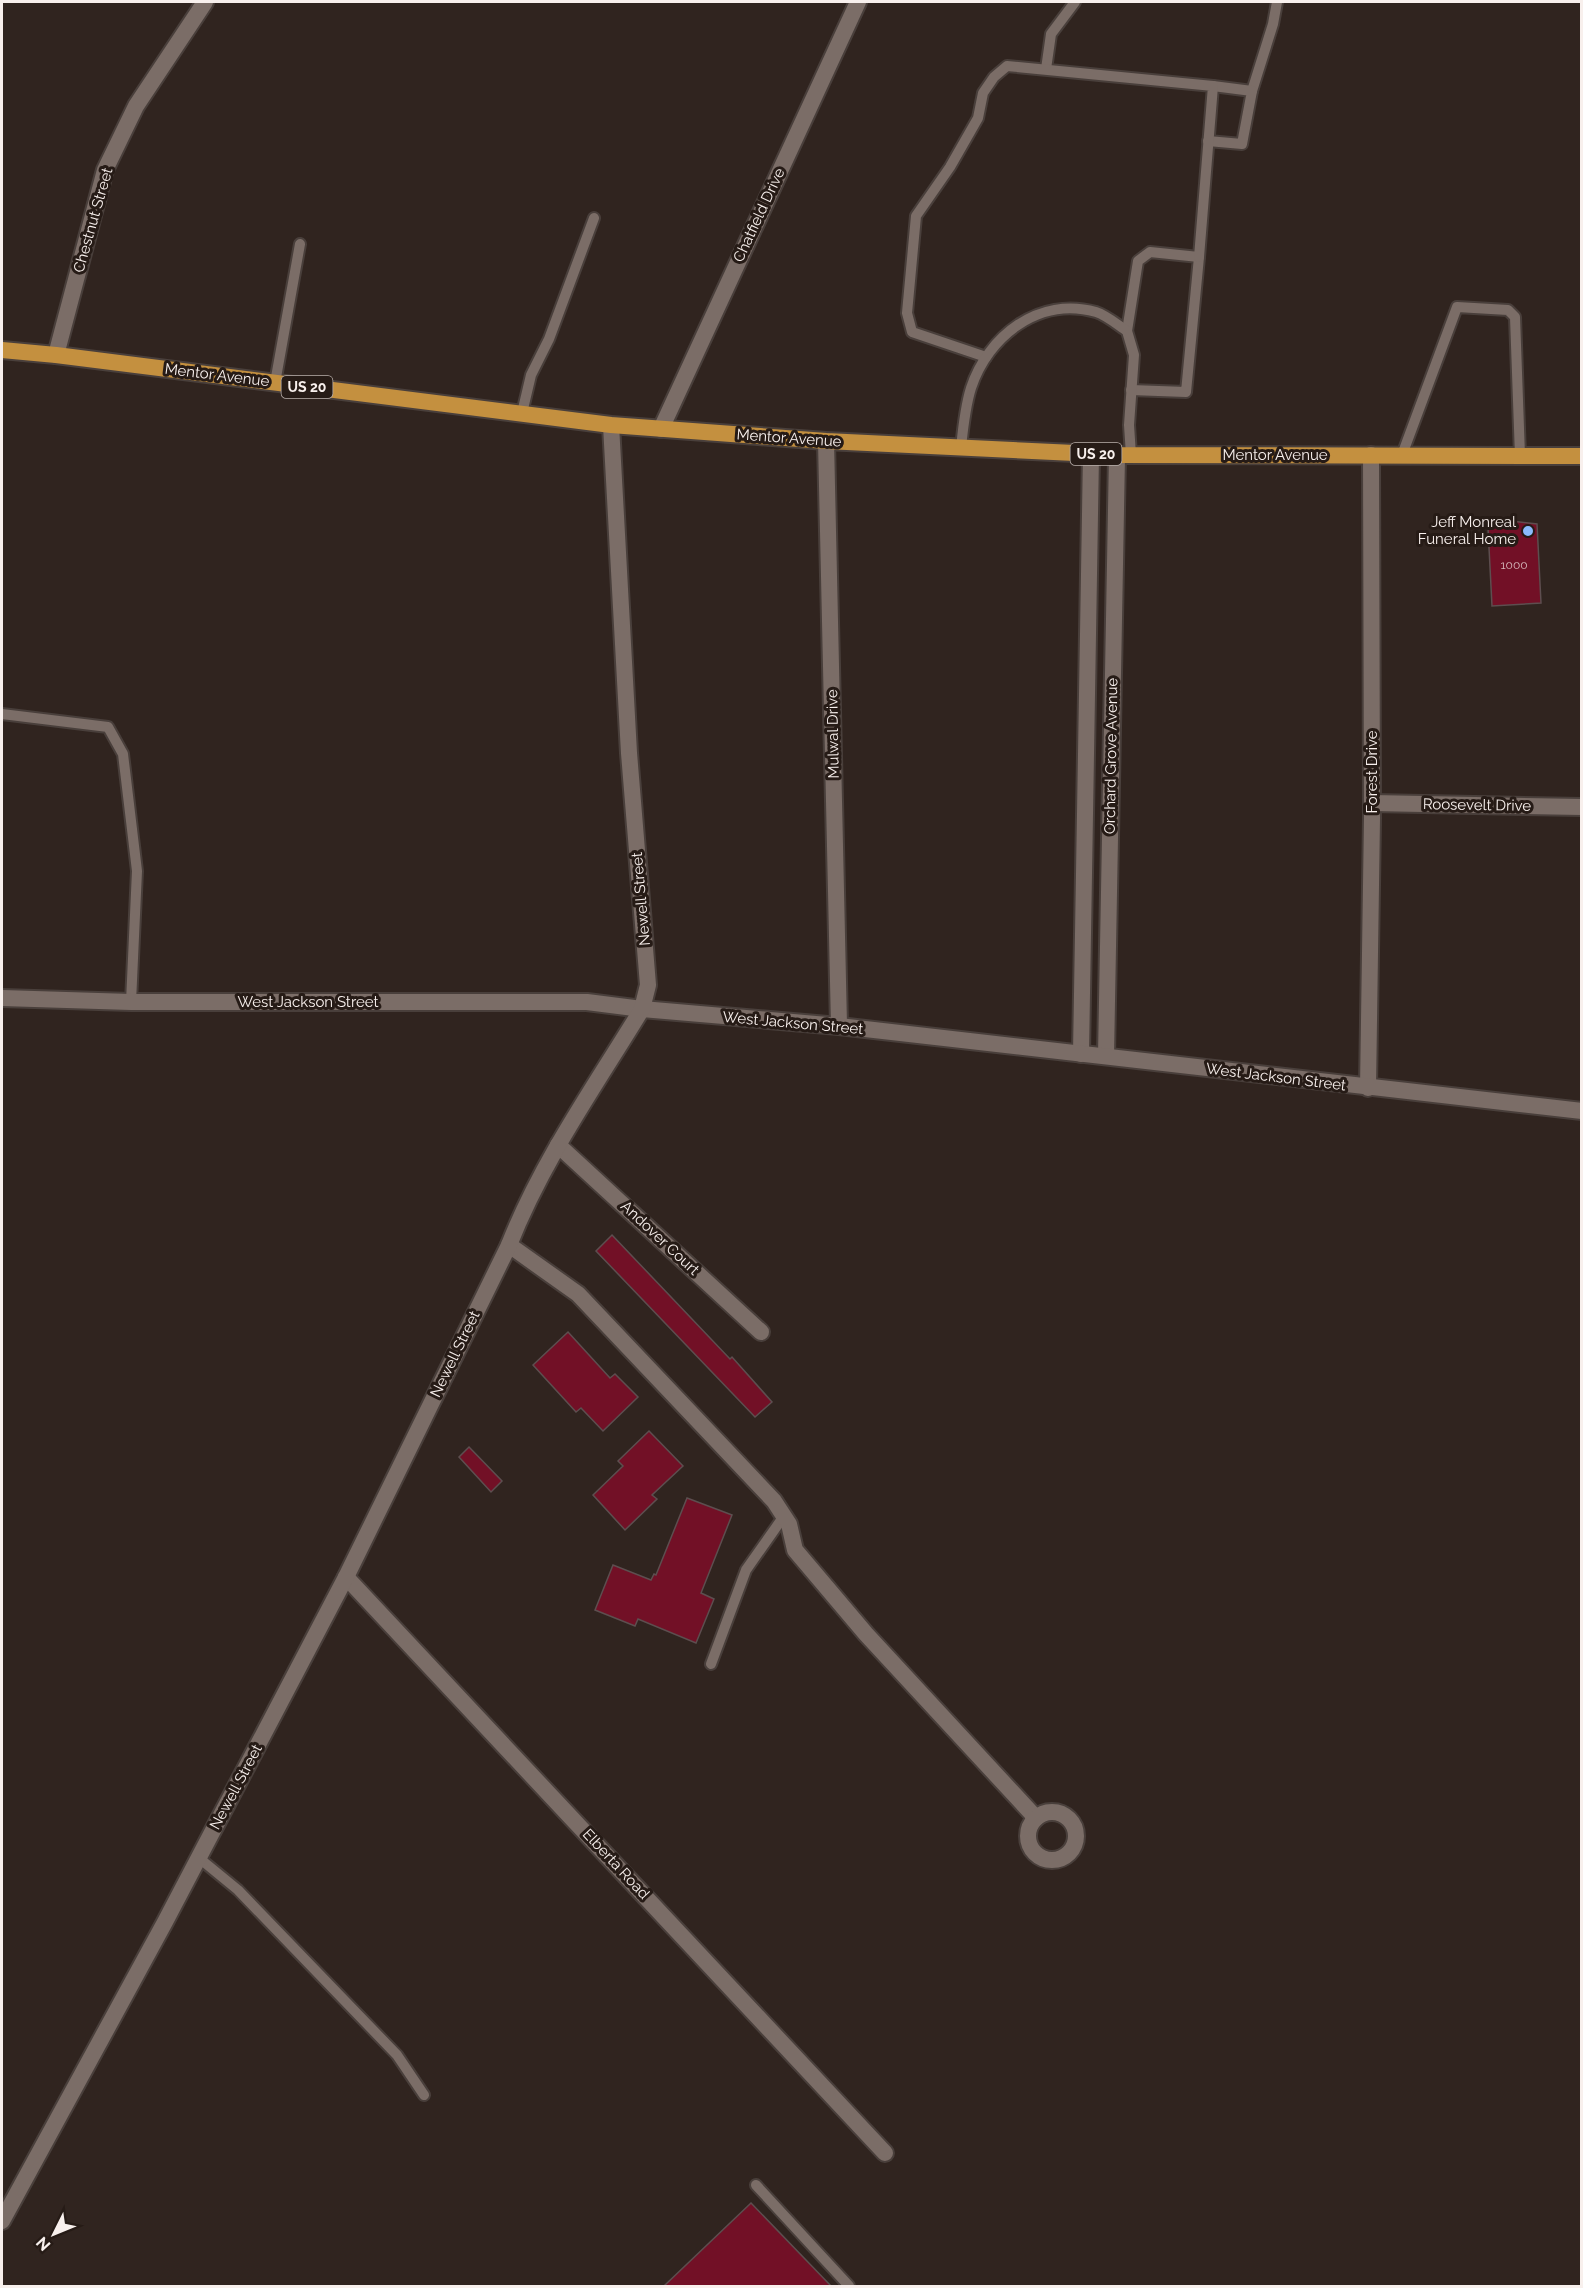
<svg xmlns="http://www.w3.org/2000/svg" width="1583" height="2288" font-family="Raleway,sans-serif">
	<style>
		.building { fill: #721026; stroke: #5d4e4f; stroke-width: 1.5 }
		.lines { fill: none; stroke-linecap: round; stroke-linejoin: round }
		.service-casing { stroke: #493f3b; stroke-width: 14 }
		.minor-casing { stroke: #493f3b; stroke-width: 20 }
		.tertiary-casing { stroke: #493f3b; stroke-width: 20 }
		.primary-casing { stroke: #493f3b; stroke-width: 20 }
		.service { stroke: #7b6d67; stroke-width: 10 }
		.minor { stroke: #7b6d67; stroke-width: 16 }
		.tertiary { stroke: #7b6d67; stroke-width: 16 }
		.primary { stroke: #c4903f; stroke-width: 16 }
		.poi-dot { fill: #8abafc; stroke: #261b16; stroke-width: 2 }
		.labels { text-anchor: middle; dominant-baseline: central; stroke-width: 6; stroke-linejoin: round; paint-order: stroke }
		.number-label { font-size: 12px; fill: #d6b8bb }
		.shield { fill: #261b16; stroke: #b9b0ac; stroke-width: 1.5 }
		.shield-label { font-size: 14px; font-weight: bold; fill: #f8f0ed }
		.street-label { font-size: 15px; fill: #f8f0ed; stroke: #261b16 }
		.poi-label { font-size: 15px; fill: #f8f0ed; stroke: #261b16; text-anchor: end }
	</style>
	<rect width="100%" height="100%" fill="#30241f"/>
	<g class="building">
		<path d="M1511 521 1537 524 1541 603 1492 606 1488 528Z"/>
		<path d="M612 1235 730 1359 732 1357 772 1402 755 1417 596 1251Z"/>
		<path d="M568 1332 610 1378 615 1374 638 1397 603 1431 581 1408 576 1412 533 1365Z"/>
		<path d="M649 1431 683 1466 652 1495 657 1499 625 1530 593 1495 623 1466 618 1461Z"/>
		<path d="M469 1447 502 1481 491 1492 459 1457Z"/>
		<path d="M687 1498 732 1515 701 1593 714 1599 696 1643 638 1619 635 1626 595 1610 613 1565 651 1580 654 1574 656 1575Z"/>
		<path d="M751 2203 831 2286H664Z"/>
	</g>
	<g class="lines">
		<g class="service-casing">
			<g id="service">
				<path d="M1046 69 1051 34 1075 2"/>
				<path d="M1252 91 1273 24 1277 2"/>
				<path d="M1208 141 1242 144 1252 91 1213 86"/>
				<path d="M1127 331 1138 261 1150 252 1199 257 1186 392 1131 390"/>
				<path d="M986 357 912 332 907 313 916 216 950 167 978 118 983 93 994 77 1007 66 1213 86 1199 257"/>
				<path d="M275 383 300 244"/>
				<path d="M522 413 531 375 549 339 594 218"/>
				<path d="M961 448C963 428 965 407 971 388 988 336 1039 296 1096 312 1106 315 1118 325 1127 331L1134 355 1129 425 1131 455"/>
				<path d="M1402 455 1457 307 1508 310 1515 317 1520 456"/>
				<path d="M2 714 108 727 123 754 137 871 131 1002"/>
				<path d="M711 1664 746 1570 784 1516"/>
				<path d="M199 1858 238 1890 397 2055 424 2095"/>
				<path d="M756 2185 849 2286"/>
			</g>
		</g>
		<g class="minor-casing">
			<g id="minor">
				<path d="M661 429 858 2"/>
				<path d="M826 441 839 1026"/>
				<path d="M1372 803 1582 807"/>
				<path d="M1081 1054 1091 454"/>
				<path d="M1106 1056 1117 455"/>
				<path d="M1368 1088 1372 818 1371 455"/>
				<path d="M558 1145 761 1332"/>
				<path d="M509 1245 578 1294 774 1501 789 1524 795 1550 866 1634 1036 1818"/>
				<path d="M346 1577 885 2153"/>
				<circle cx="1052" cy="1836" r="24"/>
			</g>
		</g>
		<g class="tertiary-casing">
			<g id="tertiary">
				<path d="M56 355 105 170 136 106 205 2"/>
				<path d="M2 998 131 1002H587L642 1009 839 1026 1582 1111"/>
				<path d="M2 2221 165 1922 346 1577 509 1245C542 1161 595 1086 642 1009L648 985 629 753 611 425"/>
			</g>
		</g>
		<g class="primary-casing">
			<path id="primary" d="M2 350 56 355 611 425 826 441 1117 455 1582 456"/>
		</g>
		<use href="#service" class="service"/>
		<use href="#minor" class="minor"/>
		<use href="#tertiary" class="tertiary"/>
		<use href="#primary" class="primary"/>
	</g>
	<circle class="poi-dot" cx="1528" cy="531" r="6"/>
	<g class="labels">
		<g class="number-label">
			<text x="1514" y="565">1000</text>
		</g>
		<g class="shield">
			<rect x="281.5" y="376" width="51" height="22" rx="4.5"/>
			<rect x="1070.5" y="443" width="51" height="22" rx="4.5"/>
		</g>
		<g class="shield-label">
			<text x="307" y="387">US 20</text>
			<text x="1096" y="454">US 20</text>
		</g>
		<g class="street-label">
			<text transform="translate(759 215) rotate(-65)">Chatfield Drive</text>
			<text transform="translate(93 220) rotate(-74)">Chestnut Street</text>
			<text transform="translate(217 375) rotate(7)">Mentor Avenue</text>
			<text transform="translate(789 438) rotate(4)">Mentor Avenue</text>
			<text x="1275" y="455">Mentor Avenue</text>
			<text transform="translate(833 734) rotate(-91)">Mulwal Drive</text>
			<text transform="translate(1111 756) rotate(-89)">Orchard Grove Avenue</text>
			<text transform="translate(1372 772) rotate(-90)">Forest Drive</text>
			<text transform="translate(1477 805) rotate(1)">Roosevelt Drive</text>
			<text transform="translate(641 899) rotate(-95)">Newell Street</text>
			<text x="308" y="1002">West Jackson Street</text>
			<text transform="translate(793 1023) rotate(5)">West Jackson Street</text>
			<text transform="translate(1276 1077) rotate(7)">West Jackson Street</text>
			<text transform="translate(660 1238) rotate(43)">Andover Court</text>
			<text transform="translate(455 1354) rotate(-64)">Newell Street</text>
			<text transform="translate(236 1787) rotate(-62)">Newell Street</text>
			<text transform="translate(616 1864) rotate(47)">Elberta Road</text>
		</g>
		<g class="poi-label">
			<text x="1516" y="522">Jeff Monreal<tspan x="1516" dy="17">Funeral Home</tspan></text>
		</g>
	</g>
	<rect width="1583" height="2288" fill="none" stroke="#f8f0ed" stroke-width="6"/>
	<g transform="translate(54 2234) rotate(227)" stroke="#261b16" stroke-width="4.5" paint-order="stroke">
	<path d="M0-4.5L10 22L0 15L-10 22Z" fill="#f8f0ed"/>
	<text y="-9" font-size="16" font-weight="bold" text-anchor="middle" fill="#f8f0ed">N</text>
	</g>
</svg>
